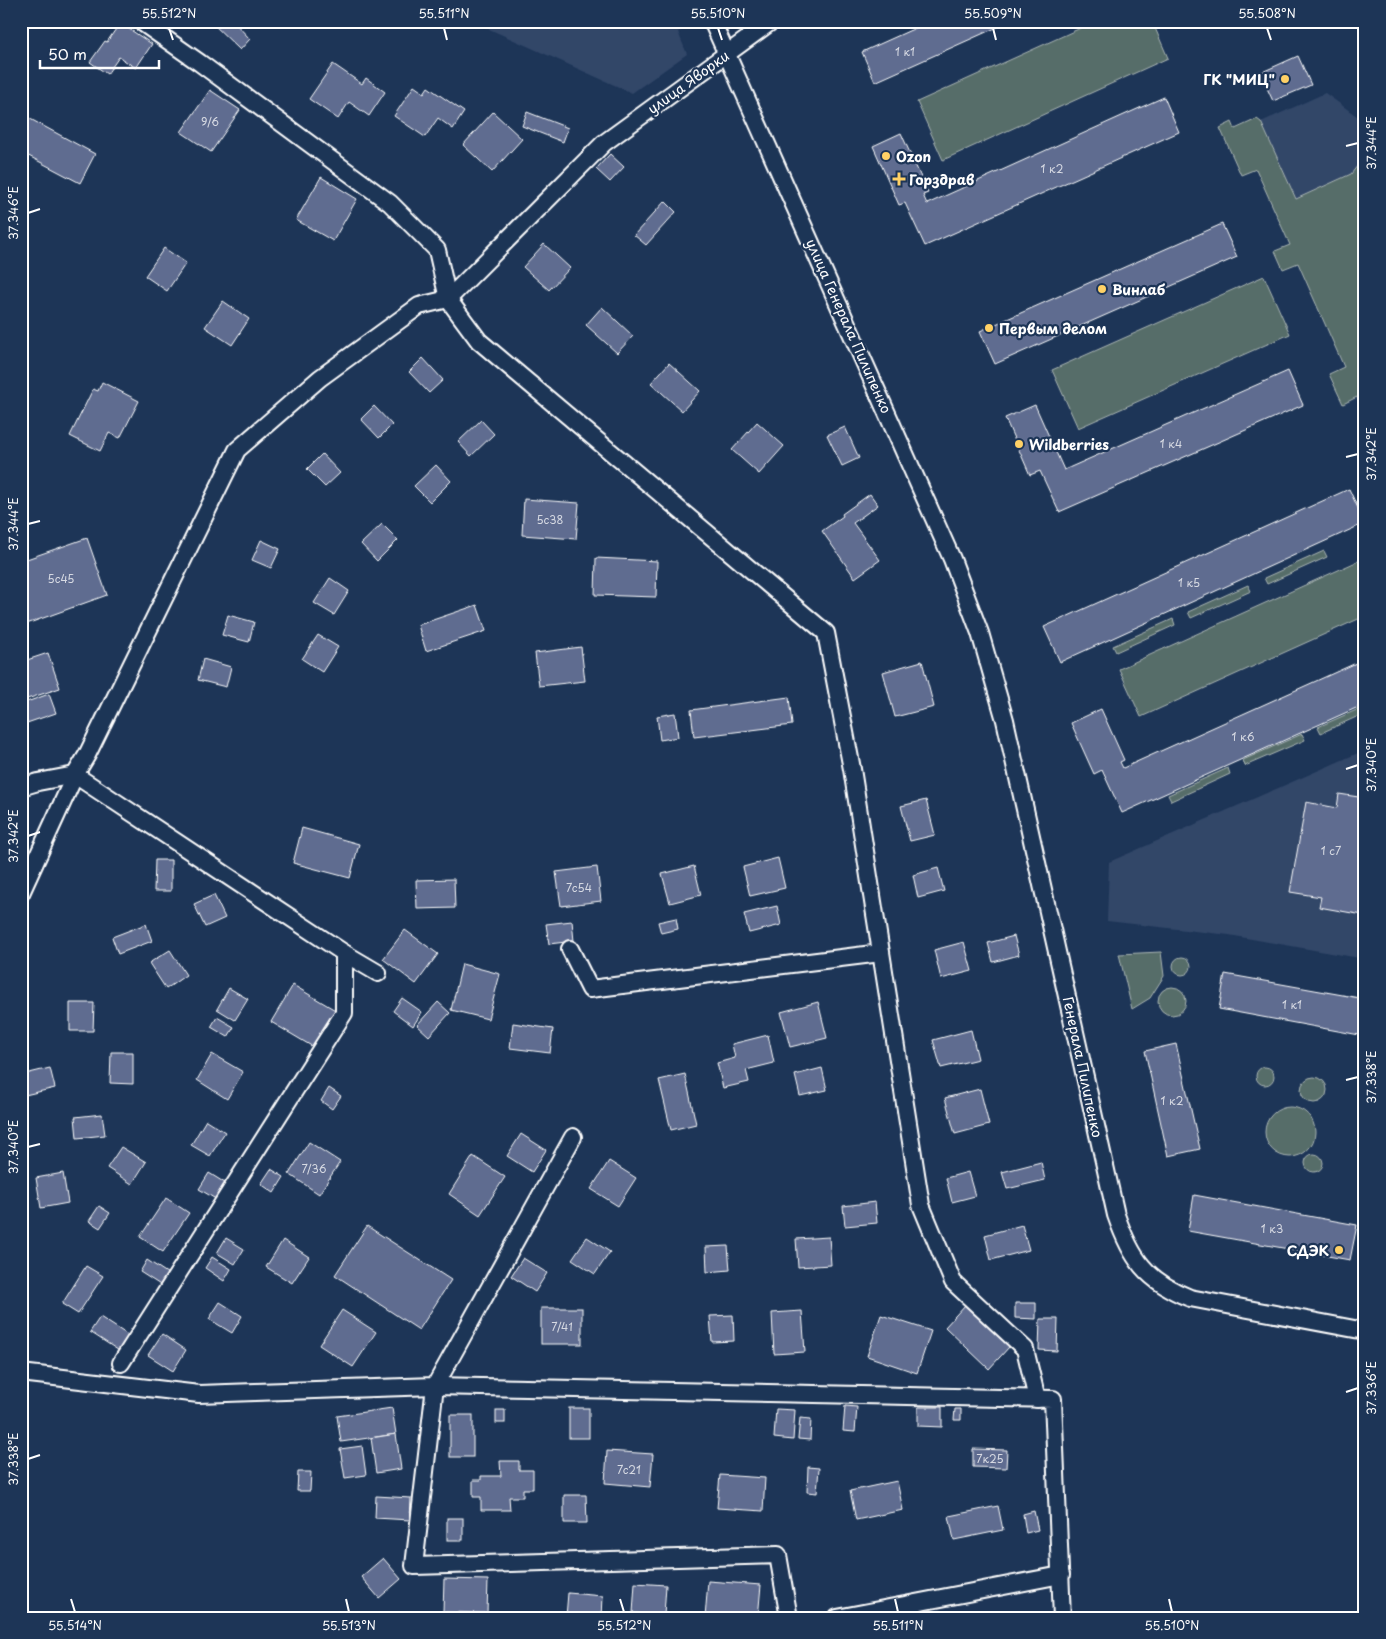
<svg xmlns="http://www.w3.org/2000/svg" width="1386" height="1639" font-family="'Playpen Sans',sans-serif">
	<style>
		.built { fill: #314668 }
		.green { fill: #576d69; stroke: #abb6b4 }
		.building { fill: #5f6c90; stroke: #fff }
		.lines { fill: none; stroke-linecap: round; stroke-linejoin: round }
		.street-casing { stroke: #fff; stroke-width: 20 }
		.street { stroke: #1d3557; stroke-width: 16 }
		.ticks { fill: none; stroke: #fff; stroke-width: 2 }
		.poi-dot { fill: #ffd166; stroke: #1d3557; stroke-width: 2 }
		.labels { text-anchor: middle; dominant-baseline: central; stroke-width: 4.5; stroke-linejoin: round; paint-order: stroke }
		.number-label { font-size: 11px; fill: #d7dae3 }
		.poi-label { font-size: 14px; font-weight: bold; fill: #fff; stroke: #1d3557; text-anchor: start }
		.street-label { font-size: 14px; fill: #fff; stroke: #1d3557 }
		.neatline { fill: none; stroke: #fff; stroke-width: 2 }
		.ticks-label { font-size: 12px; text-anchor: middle; fill: #fff }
	</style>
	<rect width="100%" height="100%" fill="#1d3557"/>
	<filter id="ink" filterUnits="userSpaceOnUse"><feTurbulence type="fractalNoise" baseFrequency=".02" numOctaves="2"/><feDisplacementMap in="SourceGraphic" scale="10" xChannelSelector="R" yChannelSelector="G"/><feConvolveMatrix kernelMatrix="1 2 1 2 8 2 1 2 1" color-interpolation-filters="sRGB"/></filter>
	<g filter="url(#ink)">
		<g class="built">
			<path d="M471 21H688L690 26 678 32 687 54 632 93Z"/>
			<path d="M1325 93 1365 122V156L1351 174 1296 199 1261 122Z"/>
			<path d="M1365 750V959L1229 935 1107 921 1109 862Z"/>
		</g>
		<g class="green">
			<path d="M1096 21H1152L1168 58 943 160 917 102Z"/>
			<path d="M1257 119 1261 122 1296 199 1351 174 1365 156V408L1362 410 1357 397 1343 404 1329 374 1344 367 1298 263 1283 269 1275 251 1290 245 1256 169 1241 175 1220 128 1232 122 1235 129Z"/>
			<path d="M1264 276 1290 334 1078 428 1052 370Z"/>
			<path d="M1324 551 1327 557 1267 584 1264 578Z"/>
			<path d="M1365 558V616L1141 717 1119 669Z"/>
			<path d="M1248 585 1251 591 1191 618 1188 612Z"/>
			<path d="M1173 619 1175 625 1116 652 1113 646Z"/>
			<path d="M1361 708 1363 714 1321 733 1318 727Z"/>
			<path d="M1302 734 1305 740 1245 766 1243 760Z"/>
			<path d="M1228 768 1230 774 1171 801 1168 795Z"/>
			<path d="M1161 952 1164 976 1150 998 1132 1009 1119 954Z"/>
			<circle cx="1182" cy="966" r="9"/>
			<circle cx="1172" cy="1001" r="14"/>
			<circle cx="1265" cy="1076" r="9"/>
			<circle cx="1314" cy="1090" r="13"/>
			<circle cx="1290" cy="1132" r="25"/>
			<circle cx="1314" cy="1163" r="9"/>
		</g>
		<g class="building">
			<path d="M210 21H233L250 39 240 50Z"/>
			<path d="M931 21H1011L875 82 862 52Z"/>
			<path d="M120 23 152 44 136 68 119 57 107 74 90 62 105 41 107 42Z"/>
			<path d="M1298 56 1311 85 1273 101 1260 73Z"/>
			<path d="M333 64 362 84 366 78 385 92 369 116 349 102 338 119 309 99Z"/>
			<path d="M414 86 424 93 428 87 464 112 453 129 438 118 425 137 394 116Z"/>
			<path d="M210 90 240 110 211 152 181 132Z"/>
			<path d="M1164 97 1179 132 925 246 905 203 899 205 873 146 901 133 928 193 923 195 927 204Z"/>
			<path d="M493 112 522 139 492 172 463 145Z"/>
			<path d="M527 112 568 128 563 142 522 126Z"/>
			<path d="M21 114 95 154 80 183 21 152Z"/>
			<path d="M610 154 624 167 610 182 596 169Z"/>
			<path d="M321 177 357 199 333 241 296 220Z"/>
			<path d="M665 201 676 212 646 245 634 235Z"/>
			<path d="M1222 224 1237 257 995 364 980 331Z"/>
			<path d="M544 244 570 268 549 290 523 267Z"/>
			<path d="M164 248 186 263 167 291 145 276Z"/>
			<path d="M223 301 249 319 232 345 205 327Z"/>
			<path d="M602 307 633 336 617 353 586 325Z"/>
			<path d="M423 358 443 380 429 393 409 372Z"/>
			<path d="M669 363 700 391 682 411 651 383Z"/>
			<path d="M1288 371 1303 405 1059 512 1040 471 1030 475 1005 418 1035 405 1064 470Z"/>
			<path d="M102 382 139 401 120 438 109 433 100 451 70 436 93 389 98 391Z"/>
			<path d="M374 406 392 425 379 438 361 419Z"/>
			<path d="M481 420 494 434 471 456 458 442Z"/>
			<path d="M757 422 784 446 759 474 732 450Z"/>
			<path d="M845 427 859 458 842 466 827 435Z"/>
			<path d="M322 454 340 473 325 487 307 469Z"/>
			<path d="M436 465 451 481 430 502 414 486Z"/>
			<path d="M1349 489 1365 523 1060 662 1044 627Z"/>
			<path d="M870 494 878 505 853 523 880 560 855 578 822 531 843 516 842 514Z"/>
			<path d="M524 499 579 503 576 539 522 535Z"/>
			<path d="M382 524 398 540 377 561 361 544Z"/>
			<path d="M87 538 107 595 21 626V561Z"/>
			<path d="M261 540 280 549 271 568 252 560Z"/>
			<path d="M596 558 657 561 656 597 595 595Z"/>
			<path d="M330 578 349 591 334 615 314 603Z"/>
			<path d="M477 605 486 631 426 651 418 625Z"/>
			<path d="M228 615 254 622 249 642 222 635Z"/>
			<path d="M318 635 338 647 322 672 302 659Z"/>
			<path d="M581 647 585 681 539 686 535 653Z"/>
			<path d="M48 653 60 688 21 701V662Z"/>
			<path d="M203 659 231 667 226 687 198 680Z"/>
			<path d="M1365 659V704L1122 813 1102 770 1094 774 1071 723 1101 709 1124 760 1120 762 1123 768Z"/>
			<path d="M922 661 934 707 895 717 883 672Z"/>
			<path d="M49 694 56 713 21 725V704Z"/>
			<path d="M789 697 792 725 694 737 691 710Z"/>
			<path d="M675 713 678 737 660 740 657 716Z"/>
			<path d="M1339 794 1365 798V907L1363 915 1319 907 1321 897 1290 892 1306 802 1337 808Z"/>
			<path d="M926 800 935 835 910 841 901 806Z"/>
			<path d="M302 828 359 844 350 878 293 863Z"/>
			<path d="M778 858 785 888 750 896 743 867Z"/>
			<path d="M155 860H171V891H154Z"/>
			<path d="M694 866 701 895 670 903 662 874Z"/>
			<path d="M597 867 601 901 561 906 556 872Z"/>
			<path d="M938 868 944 891 918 898 913 875Z"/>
			<path d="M454 879 455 908 417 909 416 880Z"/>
			<path d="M214 895 225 918 205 927 194 904Z"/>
			<path d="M777 906 781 925 749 933 744 914Z"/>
			<path d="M676 918 678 929 661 933 658 922Z"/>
			<path d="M572 921 574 941 549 944 546 924Z"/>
			<path d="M146 924 152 941 118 954 112 937Z"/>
			<path d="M405 930 438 954 416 984 383 959Z"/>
			<path d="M1014 936 1019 955 993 962 988 943Z"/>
			<path d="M964 942 972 971 941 979 934 950Z"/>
			<path d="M170 950 186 975 166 989 149 963Z"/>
			<path d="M462 964 500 974 488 1019 451 1010Z"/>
			<path d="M1225 974 1365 999V1036L1219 1009Z"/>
			<path d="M293 985 337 1011 315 1048 271 1022Z"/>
			<path d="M229 988 248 999 235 1020 217 1009Z"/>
			<path d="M402 998 422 1012 413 1026 393 1011Z"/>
			<path d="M438 1002 450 1013 429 1036 417 1025Z"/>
			<path d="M818 1002 827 1038 790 1047 781 1012Z"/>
			<path d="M70 1003H94L93 1031H70Z"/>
			<path d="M217 1017 234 1027 228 1037 211 1027Z"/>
			<path d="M513 1023 553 1029 550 1053 510 1048Z"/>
			<path d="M971 1030 978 1059 941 1068 933 1040Z"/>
			<path d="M768 1035 774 1063 746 1070 749 1082 723 1088 717 1063 735 1058 732 1044Z"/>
			<path d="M1176 1044 1200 1149 1168 1156 1145 1051Z"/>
			<path d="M111 1052H133V1084L110 1083Z"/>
			<path d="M212 1054 243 1072 227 1099 197 1080Z"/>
			<path d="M50 1068 55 1088 25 1095 21 1075Z"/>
			<path d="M822 1068 827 1090 800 1096 795 1075Z"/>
			<path d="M685 1074 696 1124 671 1130 659 1080Z"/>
			<path d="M329 1088 341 1096 332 1109 321 1101Z"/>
			<path d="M980 1089 989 1125 955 1134 945 1098Z"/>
			<path d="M102 1114 105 1135 77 1138 75 1117Z"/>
			<path d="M206 1120 225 1132 210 1156 191 1145Z"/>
			<path d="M521 1134 546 1150 532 1172 507 1156Z"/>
			<path d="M309 1142 340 1162 319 1194 289 1174Z"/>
			<path d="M121 1147 146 1162 132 1184 107 1168Z"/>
			<path d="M473 1156 505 1177 480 1215 449 1194Z"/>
			<path d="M609 1161 636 1178 618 1206 591 1189Z"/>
			<path d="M1041 1162 1045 1180 1007 1189 1002 1172Z"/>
			<path d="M271 1169 284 1177 274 1193 261 1184Z"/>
			<path d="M968 1172 975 1196 952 1202 946 1178Z"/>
			<path d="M63 1173 68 1203 41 1208 36 1178Z"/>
			<path d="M209 1173 233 1188 224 1204 199 1189Z"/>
			<path d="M1194 1195 1357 1225 1350 1260 1188 1231Z"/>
			<path d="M166 1198 189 1213 163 1252 140 1237Z"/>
			<path d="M875 1202 877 1223 845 1226 843 1206Z"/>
			<path d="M99 1206 110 1213 100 1228 89 1221Z"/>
			<path d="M1022 1225 1029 1250 991 1260 985 1235Z"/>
			<path d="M367 1226 451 1280 419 1330 335 1275Z"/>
			<path d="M587 1237 610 1252 595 1274 572 1259Z"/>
			<path d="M829 1237 831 1265 798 1267 796 1239Z"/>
			<path d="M226 1238 244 1249 235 1264 217 1253Z"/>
			<path d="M283 1240 309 1257 292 1283 266 1267Z"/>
			<path d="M728 1246 730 1270 707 1272 706 1247Z"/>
			<path d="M212 1257 231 1269 224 1281 205 1268Z"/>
			<path d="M523 1258 547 1273 535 1292 511 1276Z"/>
			<path d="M147 1260 173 1277 165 1288 140 1272Z"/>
			<path d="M86 1266 103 1276 78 1314 62 1304Z"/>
			<path d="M220 1302 242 1316 232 1333 209 1319Z"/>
			<path d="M1015 1303H1036V1319L1015 1318Z"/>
			<path d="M966 1304 1010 1346 989 1369 945 1327Z"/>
			<rect x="541" y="1308" width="41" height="36"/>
			<path d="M342 1310 376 1332 353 1367 319 1345Z"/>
			<path d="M802 1311 805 1352 774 1354 772 1313Z"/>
			<path d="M733 1315 734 1341 712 1342 710 1316Z"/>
			<path d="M881 1315 931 1331 917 1373 867 1356Z"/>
			<path d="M100 1317 131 1337 121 1352 90 1332Z"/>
			<path d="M1040 1319H1058L1057 1351 1039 1350Z"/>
			<path d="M162 1334 186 1350 173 1371 148 1355Z"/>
			<path d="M845 1406 857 1407 855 1432 843 1431Z"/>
			<path d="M918 1407H942V1427L918 1426Z"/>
			<path d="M392 1408 396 1434 341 1442 337 1416Z"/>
			<rect x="569" y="1408" width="20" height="30"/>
			<path d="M776 1409 795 1410 793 1440 774 1438Z"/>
			<path d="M955 1409H961V1420H954Z"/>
			<rect x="496" y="1410" width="9" height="13"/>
			<rect x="450" y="1415" width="23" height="42"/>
			<path d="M800 1418 811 1419 810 1440 798 1439Z"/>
			<path d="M396 1434 401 1469 376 1473 371 1438Z"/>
			<path d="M362 1446 366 1475 345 1478 340 1449Z"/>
			<path d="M973 1449 1007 1450 1006 1468 973 1467Z"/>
			<path d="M607 1451 653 1454 650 1487 605 1483Z"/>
			<path d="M500 1461H519V1470H533V1489H523V1497H509L510 1510H481V1497H473V1480H481V1476H501Z"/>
			<path d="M808 1467 819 1468 817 1493 807 1492Z"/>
			<path d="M298 1472H311L310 1491H297Z"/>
			<path d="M720 1475 765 1478 763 1511 717 1508Z"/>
			<path d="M897 1481 903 1510 856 1520 850 1491Z"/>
			<path d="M564 1495H586L587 1523H564Z"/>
			<path d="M376 1496 411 1498 410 1520 375 1518Z"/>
			<path d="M998 1506 1003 1530 954 1540 949 1516Z"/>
			<path d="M1034 1511 1038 1530 1026 1533 1023 1514Z"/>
			<rect x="447" y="1518" width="16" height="22"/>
			<path d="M383 1558 401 1579 379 1598 361 1577Z"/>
			<path d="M444 1579 488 1580 487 1613 443 1612Z"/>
			<path d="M708 1581 761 1585 758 1618H705Z"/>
			<path d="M635 1583 666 1585 664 1615 633 1613Z"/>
			<path d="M568 1593 603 1596 602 1618 566 1617Z"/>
		</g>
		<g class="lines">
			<g class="street-casing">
				<g id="street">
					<path d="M140 21 200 63 390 203 437 250 448 299 479 341 826 633 852 769 921 1205 953 1282 1025 1349 1037 1399"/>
					<path d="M712 21 952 559 980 633 1005 720 1116 1215C1131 1258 1146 1281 1190 1298L1365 1331"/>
					<path d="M21 787 38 782 75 775 344 953 378 973"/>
					<path d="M21 893 75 775 87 755 237 450 320 378 419 306 448 299 604 143 772 21"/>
					<path d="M570 949 590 989 881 953"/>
					<path d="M121 1363 344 1013V953"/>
					<path d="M21 1373 199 1394 435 1386 573 1137"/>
					<path d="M789 1618 778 1555 414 1566 435 1386 1053 1399 1062 1618"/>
					<path d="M837 1618 1061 1575"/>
				</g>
			</g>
			<use href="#street" class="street"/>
		</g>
	</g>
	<path class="ticks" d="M169 28 173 40M444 28 447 40M718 28 722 40M993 28 996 40M1267 28 1271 40M1346 146 1358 143M28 213 40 209M1346 457 1358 454M28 524 40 521M1346 769 1358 765M28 836 40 832M1346 1080 1358 1077M28 1147 40 1144M1346 1392 1358 1388M28 1459 40 1455M71 1599 75 1612M346 1599 349 1612M620 1599 624 1612M895 1599 898 1612M1169 1599 1172 1612"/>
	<g class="poi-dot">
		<circle cx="1285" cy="79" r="5"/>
		<circle cx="886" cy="156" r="5"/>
		<path d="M896.5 171.5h5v5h5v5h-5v5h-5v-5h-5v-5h5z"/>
		<circle cx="1102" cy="289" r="5"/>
		<circle cx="989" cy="328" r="5"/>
		<circle cx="1019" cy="444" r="5"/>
		<circle cx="1339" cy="1250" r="5"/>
	</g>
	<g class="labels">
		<g class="number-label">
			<text x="905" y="51">1 к1</text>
			<text x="210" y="121">9/6</text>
			<text x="1052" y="168">1 к2</text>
			<text x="1171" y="443">1 к4</text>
			<text x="550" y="519">5с38</text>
			<text x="61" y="578">5с45</text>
			<text x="1189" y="582">1 к5</text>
			<text x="1243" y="736">1 к6</text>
			<text x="1331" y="850">1 с7</text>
			<text x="579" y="887">7с54</text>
			<text x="1292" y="1004">1 к1</text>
			<text x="1172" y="1100">1 к2</text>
			<text x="314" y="1168">7/36</text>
			<text x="1272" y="1228">1 к3</text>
			<text x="562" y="1326">7/41</text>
			<text x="990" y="1458">7к25</text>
			<text x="629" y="1469">7с21</text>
		</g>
		<g class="poi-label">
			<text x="1275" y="79" text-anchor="end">ГК "МИЦ"</text>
			<text x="896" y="156">Ozon</text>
			<text x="909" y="179">Горздрав</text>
			<text x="1112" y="289">Винлаб</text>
			<text x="999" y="328">Первым делом</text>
			<text x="1029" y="444">Wildberries</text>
			<text x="1329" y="1250" text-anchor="end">СДЭК</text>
		</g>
		<g class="street-label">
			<text transform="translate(688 82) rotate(-36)">улица Яворки</text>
			<text transform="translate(849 326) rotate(66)">улица Генерала Пилипенко</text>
			<text transform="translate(1083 1067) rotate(78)">Генерала Пилипенко</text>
		</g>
	</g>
	<rect width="1386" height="1639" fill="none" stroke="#1d3557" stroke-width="55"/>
	<path d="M40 60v8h119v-8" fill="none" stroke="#ffffff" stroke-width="2.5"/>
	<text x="48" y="60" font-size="15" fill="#ffffff" stroke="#1d3557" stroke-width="4" paint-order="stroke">50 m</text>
	<rect x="28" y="28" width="1330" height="1584" class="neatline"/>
	<g class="ticks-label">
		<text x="169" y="18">55.512°N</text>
		<text x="444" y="18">55.511°N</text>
		<text x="718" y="18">55.510°N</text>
		<text x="993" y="18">55.509°N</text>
		<text x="1267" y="18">55.508°N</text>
		<text transform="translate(1372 143) rotate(-90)" y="4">37.344°E</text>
		<text transform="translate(14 213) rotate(-90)" y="4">37.346°E</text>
		<text transform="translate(1372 454) rotate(-90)" y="4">37.342°E</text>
		<text transform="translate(14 524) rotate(-90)" y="4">37.344°E</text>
		<text transform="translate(1372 765) rotate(-90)" y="4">37.340°E</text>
		<text transform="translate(14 836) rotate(-90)" y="4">37.342°E</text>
		<text transform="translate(1372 1077) rotate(-90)" y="4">37.338°E</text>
		<text transform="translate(14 1147) rotate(-90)" y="4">37.340°E</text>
		<text transform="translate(1372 1388) rotate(-90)" y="4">37.336°E</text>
		<text transform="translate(14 1459) rotate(-90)" y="4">37.338°E</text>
		<text x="75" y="1630">55.514°N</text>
		<text x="349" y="1630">55.513°N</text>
		<text x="624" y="1630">55.512°N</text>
		<text x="898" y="1630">55.511°N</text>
		<text x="1172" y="1630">55.510°N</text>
	</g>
</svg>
